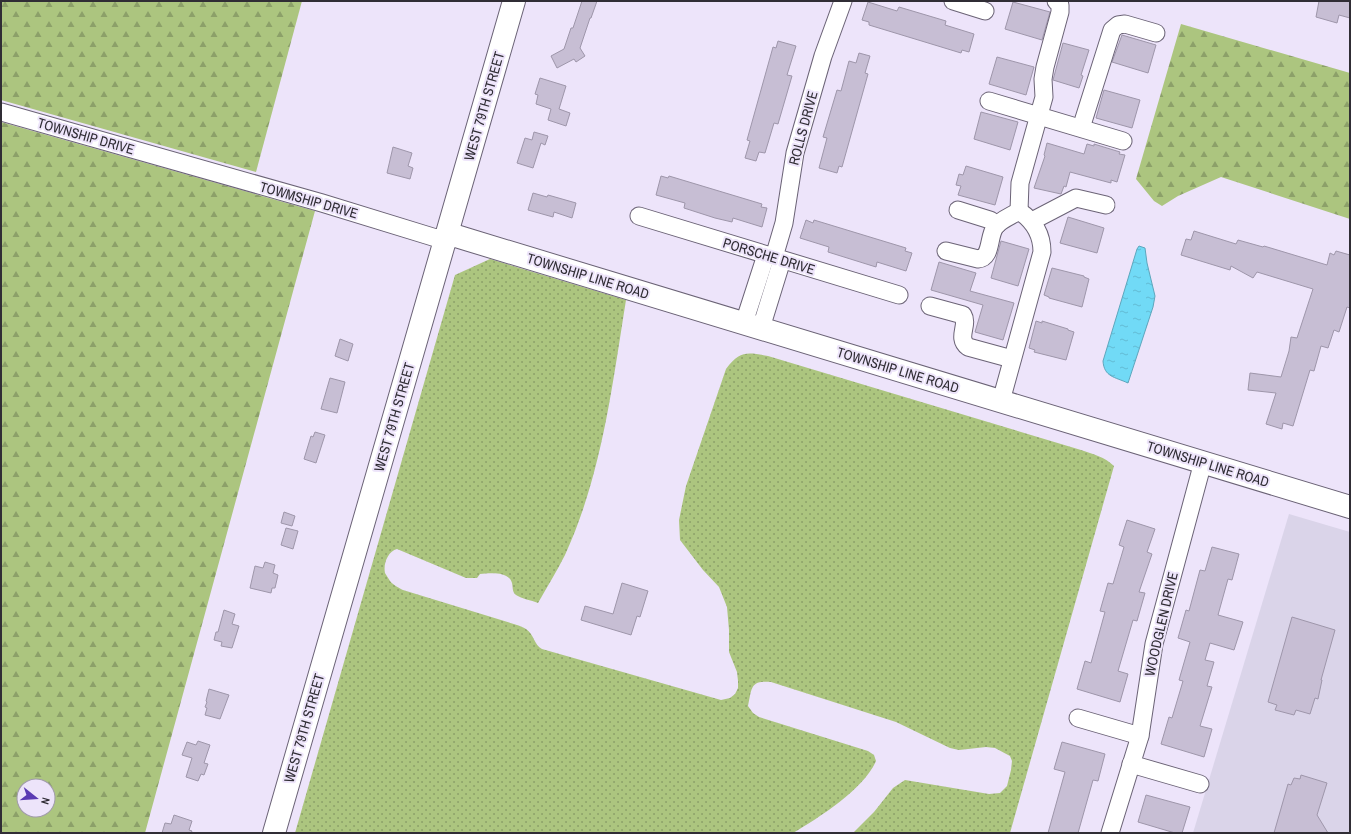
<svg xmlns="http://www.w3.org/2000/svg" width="1351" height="834" font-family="'Archivo Narrow',sans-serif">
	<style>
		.medical { fill: #dad4e9 }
		.grass { fill: url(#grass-dots) }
		.forest { fill: url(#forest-firs); fill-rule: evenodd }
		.water { fill: url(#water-ripples); stroke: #5ea6bc }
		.building { fill: #c7bed4; stroke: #9e96aa }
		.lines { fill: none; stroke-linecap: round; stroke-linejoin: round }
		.minor-casing { stroke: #6b6376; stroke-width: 19 }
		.major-casing { stroke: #6b6376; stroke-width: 24 }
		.minor { stroke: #fff; stroke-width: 17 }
		.major { stroke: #fff; stroke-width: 22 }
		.labels { text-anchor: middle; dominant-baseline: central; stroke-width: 4; stroke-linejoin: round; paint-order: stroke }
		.street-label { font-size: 14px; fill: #302d35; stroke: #ede4fa }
	</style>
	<defs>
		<pattern id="grass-dots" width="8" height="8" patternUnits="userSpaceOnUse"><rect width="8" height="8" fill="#acc57f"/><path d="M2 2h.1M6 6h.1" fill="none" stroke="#8ca069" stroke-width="1.8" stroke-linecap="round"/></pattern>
		<pattern id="forest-firs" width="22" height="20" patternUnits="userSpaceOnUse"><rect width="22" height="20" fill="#acc57f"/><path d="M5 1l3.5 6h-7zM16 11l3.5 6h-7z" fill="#8ca069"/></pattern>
		<pattern id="water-ripples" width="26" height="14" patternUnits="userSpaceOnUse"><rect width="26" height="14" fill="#71daf6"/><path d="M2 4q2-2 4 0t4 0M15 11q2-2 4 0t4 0" fill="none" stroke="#62bbd4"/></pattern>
	</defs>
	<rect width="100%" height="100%" fill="#ede4fa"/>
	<path class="medical" d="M1289 514 1350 532V833H1193Z"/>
	<path class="grass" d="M490 259 626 300C612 387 602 474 565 555 557 571 547 587 538 603 531 600 522 599 516 595 512 592 513 587 512 583 509 571 490 573 480 574L477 578H466L397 549C388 551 383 564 385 573 386 575 389 579 390 581 393 585 399 588 403 590L517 625C520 626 523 627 526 629 534 634 534 645 542 649L721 700 730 698 735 694 738 688V681L737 672 729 652V630L727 607 719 587 703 570 680 540 679 520 686 486 726 369C740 351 746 352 768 356L1081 450C1093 454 1105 457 1114 466L1010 833H853L874 812 893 788 905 780 989 794 1000 793 1007 786 1011 770 1012 761 1010 756 995 748 986 747 959 750 950 748 896 722 771 682C750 680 752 688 748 706L753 713 759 717 868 751 874 755 876 761C864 789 820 817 793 833H295L455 275Z"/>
	<g class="forest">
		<path d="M1 1H302L256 172 1 100Z"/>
		<path d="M1181 24 1350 73V219L1221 177 1178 196 1162 206 1154 201 1136 179Z"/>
		<path d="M1 122 315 211 145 833H1ZM24 786H48V810H24Z"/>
	</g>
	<path class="water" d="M1139 246 1145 248 1147 263 1155 296 1153 307 1128 383C1115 377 1104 377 1103 361L1137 249Z"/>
	<g class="building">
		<path d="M582 1H597L591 18H590L580 48 585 56 576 62 574 59 557 68 551 56 564 49 571 28H573Z"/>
		<path d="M1319 1H1350V18L1339 15 1337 23 1316 17Z"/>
		<path d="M868 2 897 11 899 7 946 21 945 25 974 34 969 52 962 50 961 53 869 25V22L862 20Z"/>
		<path d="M1013 2 1050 12 1042 40 1005 29Z"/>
		<path d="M1122 35 1156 45 1148 73 1112 62Z"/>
		<path d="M778 41 796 46 787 75 792 76 778 124 774 123 765 153 759 152 756 161 745 158 750 141 747 140 773 47 776 48Z"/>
		<path d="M1063 43 1089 50 1081 75 1083 76 1079 88 1053 80Z"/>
		<path d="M859 53 870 56 865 73 868 74 842 167 839 166 837 173 819 168 827 138 823 137 837 90 841 91 849 61 856 63Z"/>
		<path d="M997 57 1034 67 1026 95 989 84Z"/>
		<path d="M540 78 566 86 559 109 570 113 566 126 548 120 551 109 536 104 538 95 535 94Z"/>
		<path d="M1104 90 1140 100 1132 128 1096 118Z"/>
		<path d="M981 112 1018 122 1010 150 974 139Z"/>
		<path d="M534 132 548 136 545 145 541 143 533 168 517 163 525 138 532 140Z"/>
		<path d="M1047 143 1084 154 1087 144 1094 146V144L1120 152 1119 154 1125 155 1117 182 1111 180V183L1070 172 1066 187 1064 186 1061 194 1034 188 1045 156 1044 155Z"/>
		<path d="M393 147 412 153 408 166 413 168 410 179 387 173Z"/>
		<path d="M966 166 1003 177 995 205 958 195 961 186 956 185 959 174 963 175Z"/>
		<path d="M661 176 668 178 669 176 762 204 761 207 767 208 762 227 733 218 732 222 715 218 684 208 685 203 656 195Z"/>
		<path d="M533 193 547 197 548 195 576 203 572 218 554 212 553 217 528 210Z"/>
		<path d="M1068 217 1104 228 1097 253 1060 243Z"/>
		<path d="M806 220 813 223 814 220 906 248 905 251 912 253 906 271 877 262 876 267 828 252 829 247 800 238Z"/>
		<path d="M1194 231 1236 244 1238 240 1263 247 1264 246 1327 265 1330 253 1334 255 1336 251 1350 255V308L1347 307 1339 332 1334 330 1328 348 1321 346 1314 371 1310 370 1293 426 1283 423 1282 429 1266 424 1276 393 1248 390 1250 373 1281 377 1289 351 1291 337 1297 338 1313 289 1257 272 1253 278 1231 266 1230 270 1181 255 1186 239 1191 240Z"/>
		<path d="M1001 241 1029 249 1018 286 991 278Z"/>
		<path d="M939 262 976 273 970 291 1014 303 1003 340 975 332 983 305 931 290Z"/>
		<path d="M1052 268 1084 276V277L1089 279 1082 307 1049 298V297L1044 295Z"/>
		<path d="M1036 321 1042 323V321L1068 329V330L1074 332 1066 360 1034 352 1035 350 1029 348Z"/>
		<path d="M340 339 353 344 348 361 335 356Z"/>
		<path d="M330 378 345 382 337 413 321 409Z"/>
		<path d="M315 432 325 435 316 463 304 459 311 436 313 437Z"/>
		<path d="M284 512 295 516 292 526 281 523Z"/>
		<path d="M1127 520 1155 529 1147 552 1152 554 1139 592 1145 593 1137 621 1133 620 1118 671 1128 674 1120 702 1077 689 1085 661 1091 663 1105 612 1100 611 1108 583 1113 584 1124 547 1119 545Z"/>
		<path d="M286 528 298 531 293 549 281 545Z"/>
		<path d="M1212 547 1239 554 1232 580 1228 579 1218 615 1243 622 1234 650 1210 643 1205 660 1214 662 1207 686 1212 687 1200 726 1212 729 1204 757 1161 744 1169 717 1172 718 1183 681 1179 680 1190 642 1178 638 1186 610 1189 611 1200 570 1205 571Z"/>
		<path d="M265 562 275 565 273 573 278 575 275 588H272L271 593 250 588 255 566 263 568Z"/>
		<path d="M622 583 648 591 640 617 637 616 631 635 581 620 585 606 613 614Z"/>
		<path d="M224 610 235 614 232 624 239 626 232 648 221 646 222 642 214 640 216 632H218Z"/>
		<path d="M1292 617 1335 630 1321 680H1322L1318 699 1315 698 1310 714 1296 710 1294 715 1275 710 1277 705 1268 702Z"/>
		<path d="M209 689 229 695 220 719 205 715 207 708 205 707 207 702 206 701Z"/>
		<path d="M198 741 210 745 204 763 208 764 204 775 201 774 198 781 186 777 192 758 182 755 187 742 196 745Z"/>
		<path d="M1062 742 1105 754 1098 781 1093 780 1078 833H1048L1065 772 1054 769Z"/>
		<path d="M1301 775 1327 783 1317 815 1328 833H1274L1288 784 1291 785 1294 778 1300 779Z"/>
		<path d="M1146 795 1190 807 1182 833H1175L1138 822Z"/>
		<path d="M174 815 192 821 189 830 192 831 191 833H162L165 823 171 824Z"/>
	</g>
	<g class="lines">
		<g class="minor-casing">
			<g id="minor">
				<path d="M953 1 985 11"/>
				<path d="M989 101 1123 141"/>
				<path d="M1 112 322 203 436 238 446 237"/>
				<path d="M1081 128 1112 30 1118 25 1125 24 1156 33"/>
				<path d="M958 210 990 220 997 225"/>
				<path d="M1019 211 1020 183 1044 97 1043 79 1045 67 1060 12V5L1056 1"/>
				<path d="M639 216 899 295"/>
				<path d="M1032 221 1076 198 1106 205"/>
				<path d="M946 251 978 259C992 258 988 237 995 227 1000 220 1011 216 1019 211"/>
				<path d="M774 257 784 223 795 153 823 56 843 1"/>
				<path d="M930 306 963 315C969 325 956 338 968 347L1012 359"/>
				<path d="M744 323 766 255"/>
				<path d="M761 328 782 260"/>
				<path d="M1001 401 1042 252C1042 234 1034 221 1019 211"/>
				<path d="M1078 718 1140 736"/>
				<path d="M1131 764 1200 784"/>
				<path d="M1110 833 1140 736 1154 644 1203 462"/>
			</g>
		</g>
		<g class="major-casing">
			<g id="major">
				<path d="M446 237 456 236 469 240 1350 507"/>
				<path d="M274 833 514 1"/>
			</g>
		</g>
		<use href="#minor" class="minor"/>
		<use href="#major" class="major"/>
	</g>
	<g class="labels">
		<g class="street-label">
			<text transform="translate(484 106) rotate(-74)">WEST 79TH STREET</text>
			<text transform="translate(803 128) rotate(-75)">ROLLS DRIVE</text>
			<text transform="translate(86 136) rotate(16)">TOWNSHIP DRIVE</text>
			<text transform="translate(309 200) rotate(16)">TOWMSHIP DRIVE</text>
			<text transform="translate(769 256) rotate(17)">PORSCHE DRIVE</text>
			<text transform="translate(588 276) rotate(17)">TOWNSHIP LINE ROAD</text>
			<text transform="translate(898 370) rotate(17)">TOWNSHIP LINE ROAD</text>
			<text transform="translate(394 417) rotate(-74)">WEST 79TH STREET</text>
			<text transform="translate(1208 464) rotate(17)">TOWNSHIP LINE ROAD</text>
			<text transform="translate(1161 624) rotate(-77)">WOODGLEN DRIVE</text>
			<text transform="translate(304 728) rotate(-74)">WEST 79TH STREET</text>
		</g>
	</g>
	<rect width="1351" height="834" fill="none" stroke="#302d35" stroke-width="4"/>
	<g transform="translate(36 798) rotate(107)"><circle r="19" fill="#ede4fa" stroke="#a19bab"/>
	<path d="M0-3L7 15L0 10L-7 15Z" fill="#5b3bb3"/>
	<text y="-6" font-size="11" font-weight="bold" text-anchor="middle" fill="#302d35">N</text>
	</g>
</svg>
